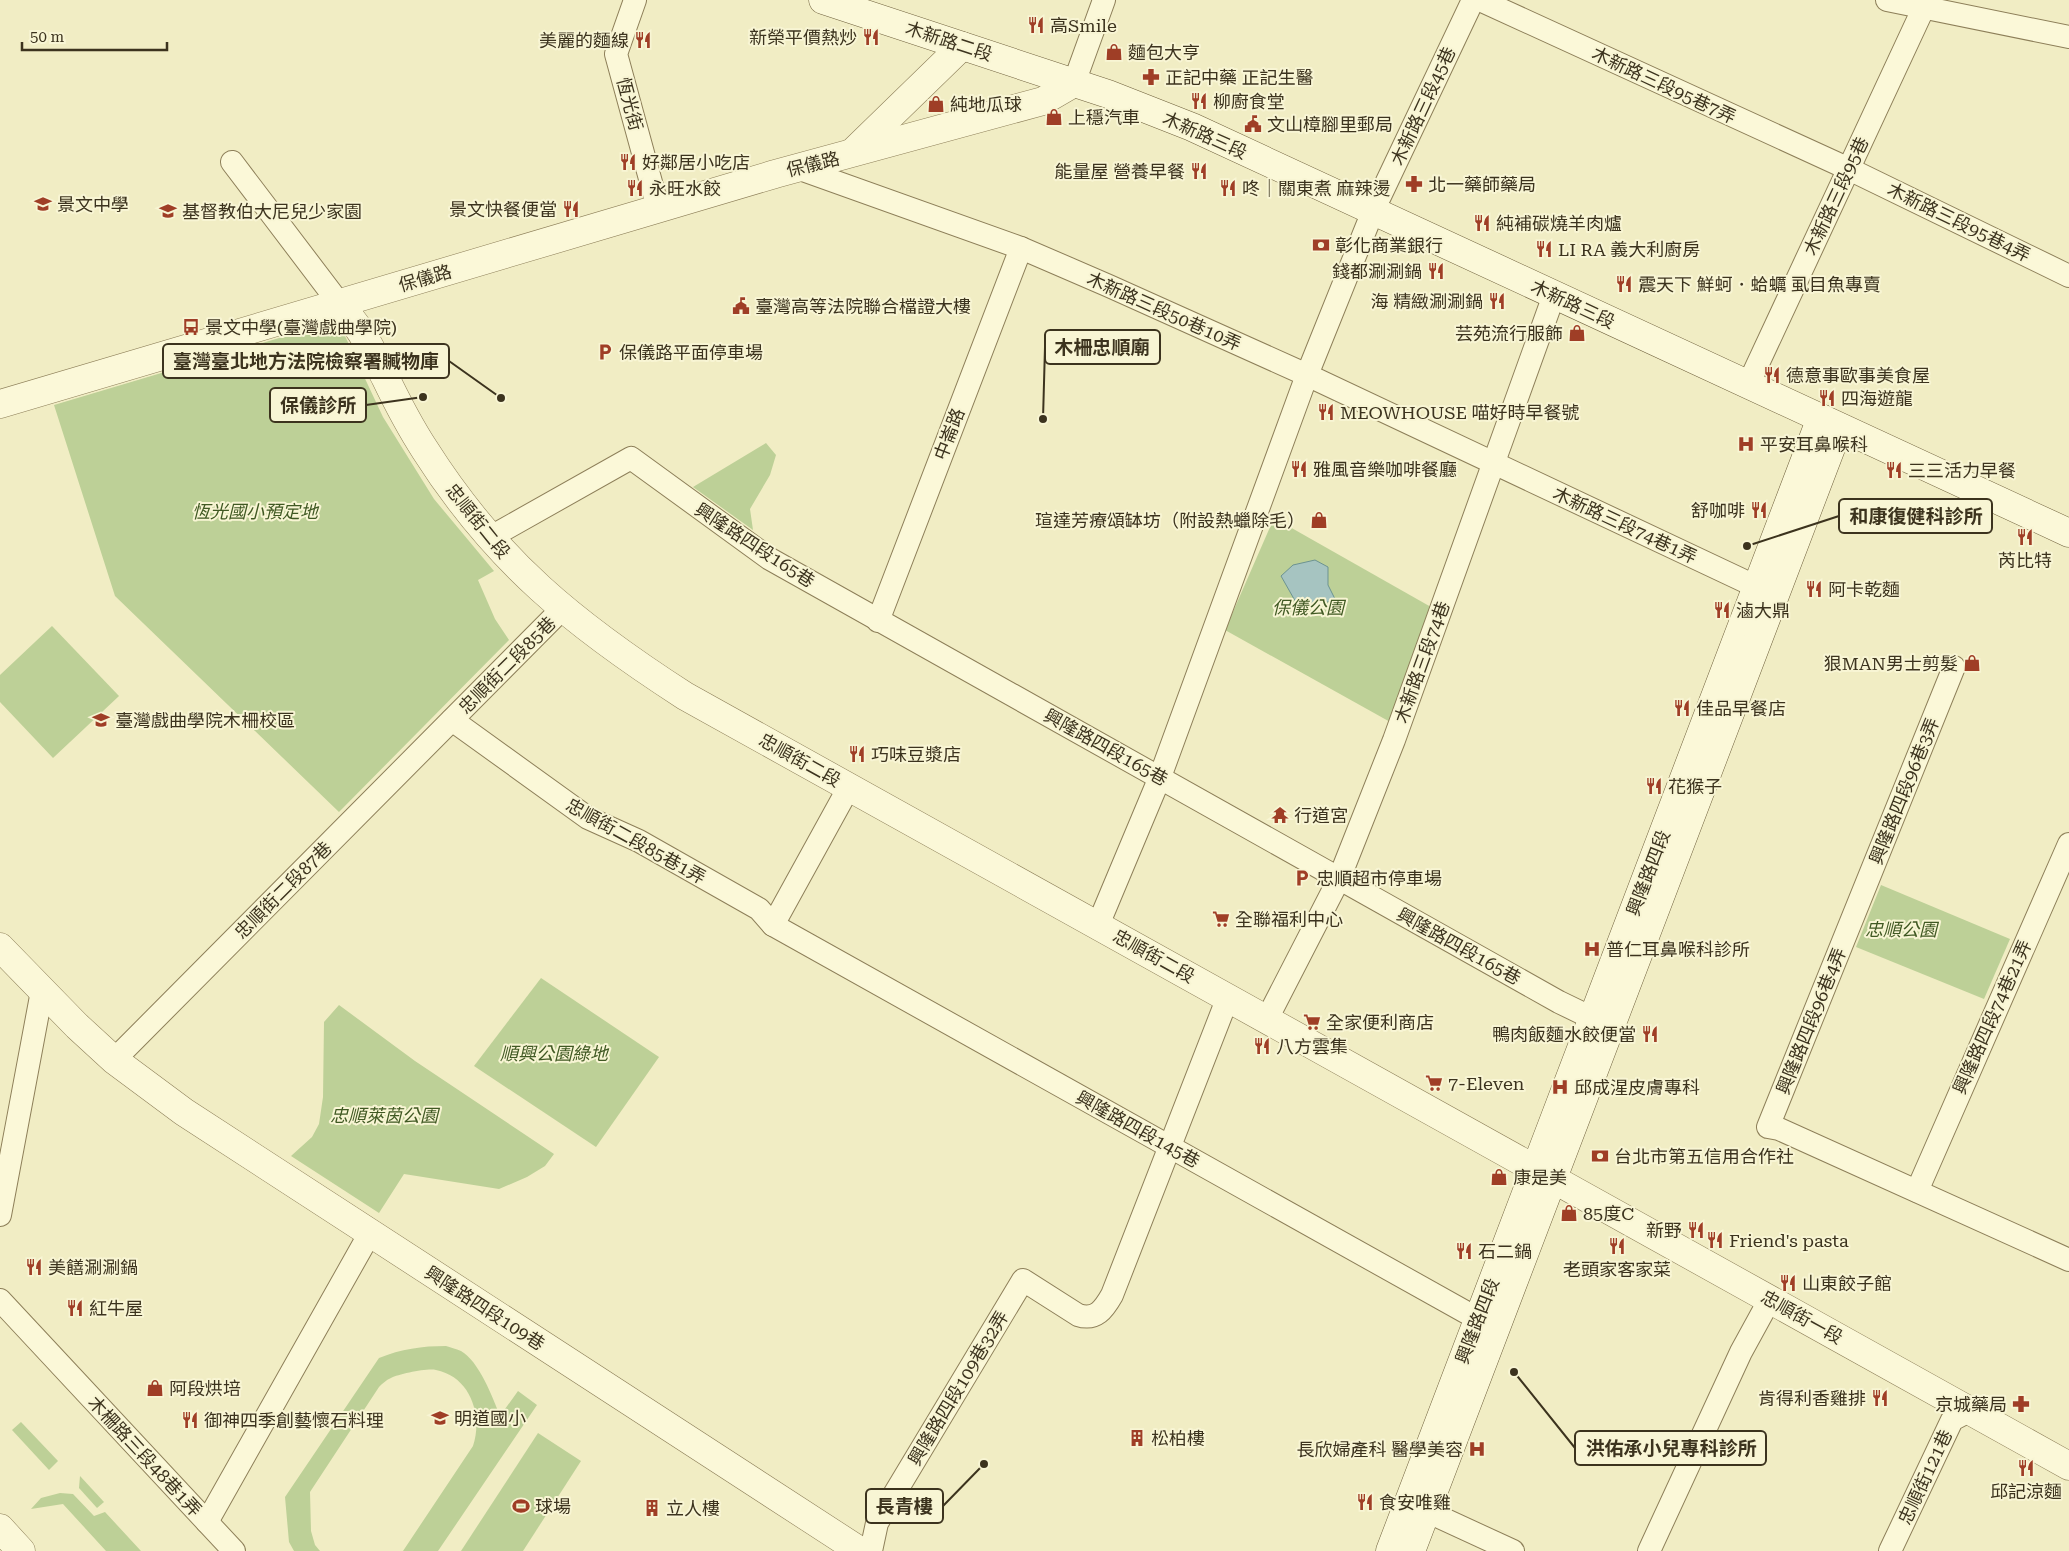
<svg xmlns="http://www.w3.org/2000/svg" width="2069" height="1551" font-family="'Roboto Serif','Noto Sans TC',serif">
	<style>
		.green { fill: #bdd097 }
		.water { fill: #a6c4c1; stroke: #6c9391 }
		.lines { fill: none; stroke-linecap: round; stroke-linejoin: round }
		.minor-casing { stroke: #8d7f59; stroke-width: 24 }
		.tertiary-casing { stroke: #8d7f59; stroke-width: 29 }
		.secondary-casing { stroke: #6f603c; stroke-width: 29 }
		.minor { stroke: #fbf8d8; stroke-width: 22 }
		.tertiary { stroke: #fbf8d8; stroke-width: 28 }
		.secondary { stroke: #fbf8d8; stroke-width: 28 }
		.labels { text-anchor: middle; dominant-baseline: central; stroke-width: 4; stroke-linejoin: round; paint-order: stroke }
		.poi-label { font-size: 18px; fill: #3c331e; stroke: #f8f5d4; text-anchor: start }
		.street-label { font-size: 18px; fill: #3c331e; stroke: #f8f5d4 }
		.park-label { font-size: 18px; font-style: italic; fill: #405923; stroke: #f8f5d4 }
		.leader { fill: none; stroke: #3c331e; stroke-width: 2 }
		.callout-dot { fill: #3c331e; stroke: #f8f5d4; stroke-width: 2 }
		.callout { fill: #f8f5d4; stroke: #3c331e; stroke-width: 2 }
		.callout-label { font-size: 19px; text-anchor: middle; font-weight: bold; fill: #3c331e }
	</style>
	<rect width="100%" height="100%" fill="#f1edc4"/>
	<g class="green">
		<path d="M326 324 333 325 345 336 383 417 434 499 494 571 478 580 495 619 509 640 339 812 115 596 54 405Z"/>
		<path d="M766 443 776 455 770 475 750 509 753 530 693 487Z"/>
		<path d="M1274 518 1431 607 1392 723 1225 630Z"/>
		<path d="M52 626 119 696 53 758 0 702V675Z"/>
		<path d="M1881 885 2010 939 1984 999 1856 947Z"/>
		<path d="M541 978 659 1057 596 1147 474 1066Z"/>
		<path d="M339 1005 415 1061 554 1154 545 1166 527 1177 499 1189 404 1174 379 1213 291 1156 312 1137 319 1124 323 1097 324 1022Z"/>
		<path d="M446 1346C450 1347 456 1349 461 1351 479 1361 493 1398 500 1416L518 1391 537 1405 438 1551H403L473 1446C483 1416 471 1377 436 1370 427 1368 399 1374 391 1378 386 1380 382 1384 379 1387L310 1492 311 1531 315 1545 320 1551H294L289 1542 285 1497 379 1358C401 1349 422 1346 446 1346Z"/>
		<path d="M21 1422 58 1461 49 1470 12 1430Z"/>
		<path d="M538 1433 581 1461 523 1551H461Z"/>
		<path d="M80 1476 104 1502 97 1508 79 1488Z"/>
		<path d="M60 1493 73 1494 94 1516 105 1512 141 1551H106L63 1504 31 1509 41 1498Z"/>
	</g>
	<path class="water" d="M1315 560 1328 567V585L1335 599 1320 605 1298 606 1281 576 1293 565Z"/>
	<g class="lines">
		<g class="minor-casing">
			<g id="minor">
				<path d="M635 0 616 54 658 208"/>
				<path d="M1480 0 1849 169 2069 276"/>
				<path d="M1887 0 2069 37"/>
				<path d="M1074 83 1104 0"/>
				<path d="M232 162 339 303"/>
				<path d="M797 168 1021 248 1109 286 1307 375 1757 587"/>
				<path d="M1748 385 1924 7"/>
				<path d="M489 538 631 458 770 559 1559 1002 1592 1018"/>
				<path d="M878 621 1021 248"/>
				<path d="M1954 667 1768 1127 1779 1129 2069 1260"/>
				<path d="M452 720 588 818 639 841 759 909 773 925 1478 1319 1492 1312"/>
				<path d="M773 925 849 787"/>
				<path d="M1098 925 1160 777 1307 375 1373 211 1473 0"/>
				<path d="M1267 1019 1339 879 1394 740 1554 295"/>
				<path d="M114 1060 562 609"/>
				<path d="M1917 1191 2069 844"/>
				<path d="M0 1215 42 991"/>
				<path d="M0 1300 234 1551"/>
				<path d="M1411 1504 1513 1551"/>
				<path d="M207 1522 370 1233"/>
				<path d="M871 1551 877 1523 1023 1280 1078 1315C1096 1321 1104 1309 1112 1295L1228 997"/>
				<path d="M1649 1551 1741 1352 1770 1299"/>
				<path d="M1890 1551 1952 1420 1969 1411"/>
			</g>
		</g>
		<g class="tertiary-casing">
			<g id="tertiary">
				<path d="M853 152 962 46"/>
				<path d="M339 303C347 314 357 325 364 337 372 349 378 364 385 377 397 402 410 427 425 450 496 562 575 625 685 696L2069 1466"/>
				<path d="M0 404 775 174 1043 101 1074 83"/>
				<path d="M0 947 77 1026 114 1060 184 1112 860 1551"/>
				<path d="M0 1528 21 1551"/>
			</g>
		</g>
		<g class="secondary-casing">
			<g id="secondary">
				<path d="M823 0 1108 94 1192 127 2069 533"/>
				<path d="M1390 1551 1821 418"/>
				<path d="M1411 1551 1839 427"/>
			</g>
		</g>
		<use href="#minor" class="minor"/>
		<use href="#tertiary" class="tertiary"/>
		<use href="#secondary" class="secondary"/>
	</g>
	<defs>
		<g id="restaurant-bare" transform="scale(1.35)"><path d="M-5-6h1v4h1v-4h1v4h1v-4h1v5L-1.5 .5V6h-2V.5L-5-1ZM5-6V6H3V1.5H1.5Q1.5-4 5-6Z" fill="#9f3e26" stroke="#f8f5d4" stroke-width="2.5" paint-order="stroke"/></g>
		<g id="shop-bare" transform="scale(1.35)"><path d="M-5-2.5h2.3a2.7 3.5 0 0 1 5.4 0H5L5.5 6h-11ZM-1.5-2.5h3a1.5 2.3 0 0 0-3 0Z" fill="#9f3e26" stroke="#f8f5d4" stroke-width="2.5" paint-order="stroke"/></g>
		<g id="pharmacy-bare" transform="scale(1.35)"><path d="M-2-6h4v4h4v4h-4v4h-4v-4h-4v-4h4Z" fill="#9f3e26" stroke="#f8f5d4" stroke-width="2.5" paint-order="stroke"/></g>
		<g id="civic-bare" transform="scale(1.35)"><path d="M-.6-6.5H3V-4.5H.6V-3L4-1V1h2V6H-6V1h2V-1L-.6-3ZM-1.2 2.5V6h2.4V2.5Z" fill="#9f3e26" stroke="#f8f5d4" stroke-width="2.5" paint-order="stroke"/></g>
		<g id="school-bare" transform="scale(1.35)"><path d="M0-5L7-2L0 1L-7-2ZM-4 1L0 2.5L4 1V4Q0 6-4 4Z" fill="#9f3e26" stroke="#f8f5d4" stroke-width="2.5" paint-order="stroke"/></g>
		<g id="bank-bare" transform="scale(1.35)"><path d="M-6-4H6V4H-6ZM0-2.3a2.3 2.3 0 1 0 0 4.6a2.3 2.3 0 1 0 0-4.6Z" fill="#9f3e26" stroke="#f8f5d4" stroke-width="2.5" paint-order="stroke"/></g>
		<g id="bus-bare" transform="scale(1.35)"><path d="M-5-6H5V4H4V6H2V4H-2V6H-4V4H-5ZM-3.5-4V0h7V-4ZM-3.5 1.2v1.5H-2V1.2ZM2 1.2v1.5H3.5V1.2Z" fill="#9f3e26" stroke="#f8f5d4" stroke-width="2.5" paint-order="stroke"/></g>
		<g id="parking-bare" transform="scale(1.35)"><path d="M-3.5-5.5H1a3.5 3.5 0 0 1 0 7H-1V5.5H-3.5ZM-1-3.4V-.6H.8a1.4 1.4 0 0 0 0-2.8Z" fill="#9f3e26" stroke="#f8f5d4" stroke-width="2.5" paint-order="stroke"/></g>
		<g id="hospital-bare" transform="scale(1.35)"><path d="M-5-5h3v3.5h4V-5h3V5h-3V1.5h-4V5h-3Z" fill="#9f3e26" stroke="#f8f5d4" stroke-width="2.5" paint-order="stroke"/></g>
		<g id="university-bare" transform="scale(1.35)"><path d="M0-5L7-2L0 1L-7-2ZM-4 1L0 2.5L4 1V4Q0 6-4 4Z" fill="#9f3e26" stroke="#f8f5d4" stroke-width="2.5" paint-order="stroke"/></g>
		<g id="temple-bare" transform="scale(1.35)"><path d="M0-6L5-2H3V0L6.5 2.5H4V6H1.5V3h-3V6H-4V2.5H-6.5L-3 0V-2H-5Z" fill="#9f3e26" stroke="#f8f5d4" stroke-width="2.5" paint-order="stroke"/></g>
		<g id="supermarket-bare" transform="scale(1.35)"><path d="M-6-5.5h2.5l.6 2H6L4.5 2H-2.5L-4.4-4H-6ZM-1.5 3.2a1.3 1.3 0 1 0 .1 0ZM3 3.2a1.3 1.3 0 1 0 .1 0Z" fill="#9f3e26" stroke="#f8f5d4" stroke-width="2.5" paint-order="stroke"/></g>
		<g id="building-bare" transform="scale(1.35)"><path d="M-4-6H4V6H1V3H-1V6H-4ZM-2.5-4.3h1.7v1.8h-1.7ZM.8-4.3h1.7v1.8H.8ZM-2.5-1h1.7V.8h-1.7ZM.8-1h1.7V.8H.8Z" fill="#9f3e26" stroke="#f8f5d4" stroke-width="2.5" paint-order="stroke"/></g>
		<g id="stadium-bare" transform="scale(1.35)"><path d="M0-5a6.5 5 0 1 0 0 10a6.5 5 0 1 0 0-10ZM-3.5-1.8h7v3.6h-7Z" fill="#9f3e26" stroke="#f8f5d4" stroke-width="2.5" paint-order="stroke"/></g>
	</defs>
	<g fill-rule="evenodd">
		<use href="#restaurant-bare" x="1036" y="25"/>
		<use href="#restaurant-bare" x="871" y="37"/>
		<use href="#restaurant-bare" x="643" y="40"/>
		<use href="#shop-bare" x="1114" y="52"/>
		<use href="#pharmacy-bare" x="1151" y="77"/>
		<use href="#restaurant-bare" x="1199" y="101"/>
		<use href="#shop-bare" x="936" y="104"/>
		<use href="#shop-bare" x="1054" y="117"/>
		<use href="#civic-bare" x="1253" y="124"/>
		<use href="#restaurant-bare" x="628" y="162"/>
		<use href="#restaurant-bare" x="1199" y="171"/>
		<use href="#pharmacy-bare" x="1414" y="184"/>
		<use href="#restaurant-bare" x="635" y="188"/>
		<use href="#restaurant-bare" x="1228" y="188"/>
		<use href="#school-bare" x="43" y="204"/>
		<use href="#restaurant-bare" x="571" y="209"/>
		<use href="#school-bare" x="168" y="211"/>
		<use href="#restaurant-bare" x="1482" y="223"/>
		<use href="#bank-bare" x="1321" y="245"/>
		<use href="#restaurant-bare" x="1544" y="249"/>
		<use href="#restaurant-bare" x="1436" y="271"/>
		<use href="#restaurant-bare" x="1624" y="284"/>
		<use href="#restaurant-bare" x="1497" y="301"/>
		<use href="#civic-bare" x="741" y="306"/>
		<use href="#bus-bare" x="191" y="327"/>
		<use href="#shop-bare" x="1577" y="333"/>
		<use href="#parking-bare" x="605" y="352"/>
		<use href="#restaurant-bare" x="1772" y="375"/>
		<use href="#restaurant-bare" x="1827" y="398"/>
		<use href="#restaurant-bare" x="1326" y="412"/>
		<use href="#hospital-bare" x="1746" y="444"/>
		<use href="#restaurant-bare" x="1299" y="469"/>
		<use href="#restaurant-bare" x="1894" y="470"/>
		<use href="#restaurant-bare" x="1759" y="510"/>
		<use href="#shop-bare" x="1319" y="520"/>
		<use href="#restaurant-bare" x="2025" y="537"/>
		<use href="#restaurant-bare" x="1814" y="589"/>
		<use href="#restaurant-bare" x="1722" y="610"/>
		<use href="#shop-bare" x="1972" y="663"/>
		<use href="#restaurant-bare" x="1682" y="708"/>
		<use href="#university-bare" x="101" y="720"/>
		<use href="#restaurant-bare" x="857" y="754"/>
		<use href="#restaurant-bare" x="1654" y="786"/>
		<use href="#temple-bare" x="1280" y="815"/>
		<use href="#parking-bare" x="1302" y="878"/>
		<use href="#supermarket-bare" x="1221" y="919"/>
		<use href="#hospital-bare" x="1592" y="949"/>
		<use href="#supermarket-bare" x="1312" y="1022"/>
		<use href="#restaurant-bare" x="1650" y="1034"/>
		<use href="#restaurant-bare" x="1262" y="1046"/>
		<use href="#supermarket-bare" x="1434" y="1083"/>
		<use href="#hospital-bare" x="1560" y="1087"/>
		<use href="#bank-bare" x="1600" y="1156"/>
		<use href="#shop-bare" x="1499" y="1177"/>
		<use href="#shop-bare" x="1569" y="1213"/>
		<use href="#restaurant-bare" x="1696" y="1230"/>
		<use href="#restaurant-bare" x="1715" y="1240"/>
		<use href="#restaurant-bare" x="1617" y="1246"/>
		<use href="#restaurant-bare" x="1464" y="1251"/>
		<use href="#restaurant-bare" x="34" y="1267"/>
		<use href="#restaurant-bare" x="1788" y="1283"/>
		<use href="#restaurant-bare" x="75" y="1308"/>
		<use href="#shop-bare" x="155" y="1388"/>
		<use href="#restaurant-bare" x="1880" y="1398"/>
		<use href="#pharmacy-bare" x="2021" y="1404"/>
		<use href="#school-bare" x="440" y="1418"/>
		<use href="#restaurant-bare" x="190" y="1420"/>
		<use href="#building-bare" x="1137" y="1438"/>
		<use href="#hospital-bare" x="1477" y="1449"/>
		<use href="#restaurant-bare" x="2026" y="1468"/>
		<use href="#restaurant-bare" x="1365" y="1502"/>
		<use href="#stadium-bare" x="521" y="1506"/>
		<use href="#building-bare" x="652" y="1508"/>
	</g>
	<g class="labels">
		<g class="poi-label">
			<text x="1050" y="25">高Smile</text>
			<text x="857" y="37" text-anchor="end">新榮平價熱炒</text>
			<text x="629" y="40" text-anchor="end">美麗的麵線</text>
			<text x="1128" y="52">麵包大亨</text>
			<text x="1165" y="77">正記中藥 正記生醫</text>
			<text x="1213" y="101">柳廚食堂</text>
			<text x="950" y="104">純地瓜球</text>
			<text x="1068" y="117">上穩汽車</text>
			<text x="1267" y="124">文山樟腳里郵局</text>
			<text x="642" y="162">好鄰居小吃店</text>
			<text x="1185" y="171" text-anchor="end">能量屋 營養早餐</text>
			<text x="1428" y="184">北一藥師藥局</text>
			<text x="649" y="188">永旺水餃</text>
			<text x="1242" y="188">咚｜關東煮 麻辣燙</text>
			<text x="57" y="204">景文中學</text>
			<text x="557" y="209" text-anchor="end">景文快餐便當</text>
			<text x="182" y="211">基督教伯大尼兒少家園</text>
			<text x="1496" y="223">純補碳燒羊肉爐</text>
			<text x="1335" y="245">彰化商業銀行</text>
			<text x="1558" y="249">LI RA 義大利廚房</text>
			<text x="1422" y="271" text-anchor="end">錢都涮涮鍋</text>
			<text x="1638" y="284">震天下 鮮蚵．蛤蠣 虱目魚專賣</text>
			<text x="1483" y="301" text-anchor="end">海 精緻涮涮鍋</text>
			<text x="755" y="306">臺灣高等法院聯合檔證大樓</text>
			<text x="205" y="327">景文中學(臺灣戲曲學院)</text>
			<text x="1563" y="333" text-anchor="end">芸苑流行服飾</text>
			<text x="619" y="352">保儀路平面停車場</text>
			<text x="1786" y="375">德意事歐事美食屋</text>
			<text x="1841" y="398">四海遊龍</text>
			<text x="1340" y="412">MEOWHOUSE 喵好時早餐號</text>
			<text x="1760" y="444">平安耳鼻喉科</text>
			<text x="1313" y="469">雅風音樂咖啡餐廳</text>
			<text x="1908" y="470">三三活力早餐</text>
			<text x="1745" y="510" text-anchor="end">舒咖啡</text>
			<text x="1305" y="520" text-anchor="end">瑄達芳療頌缽坊（附設熱蠟除毛）</text>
			<text x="2025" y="560" text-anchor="middle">芮比特</text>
			<text x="1828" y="589">阿卡乾麵</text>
			<text x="1736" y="610">滷大鼎</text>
			<text x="1958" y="663" text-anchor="end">狠MAN男士剪髮</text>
			<text x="1696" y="708">佳品早餐店</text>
			<text x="115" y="720">臺灣戲曲學院木柵校區</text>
			<text x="871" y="754">巧味豆漿店</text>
			<text x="1668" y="786">花猴子</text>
			<text x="1294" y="815">行道宮</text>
			<text x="1316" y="878">忠順超市停車場</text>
			<text x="1235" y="919">全聯福利中心</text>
			<text x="1606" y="949">普仁耳鼻喉科診所</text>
			<text x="1326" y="1022">全家便利商店</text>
			<text x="1636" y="1034" text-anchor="end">鴨肉飯麵水餃便當</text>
			<text x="1276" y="1046">八方雲集</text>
			<text x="1448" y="1083">7-Eleven</text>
			<text x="1574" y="1087">邱成湦皮膚專科</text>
			<text x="1614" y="1156">台北市第五信用合作社</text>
			<text x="1513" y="1177">康是美</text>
			<text x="1583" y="1213">85度C</text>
			<text x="1682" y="1230" text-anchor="end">新野</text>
			<text x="1729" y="1240">Friend's pasta</text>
			<text x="1478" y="1251">石二鍋</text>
			<text x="48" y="1267">美饍涮涮鍋</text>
			<text x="1617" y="1269" text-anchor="middle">老頭家客家菜</text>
			<text x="1802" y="1283">山東餃子館</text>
			<text x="89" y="1308">紅牛屋</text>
			<text x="169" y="1388">阿段烘培</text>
			<text x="1866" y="1398" text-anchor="end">肯得利香雞排</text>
			<text x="2007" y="1404" text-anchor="end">京城藥局</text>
			<text x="454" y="1418">明道國小</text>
			<text x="204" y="1420">御神四季創藝懷石料理</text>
			<text x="1151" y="1438">松柏樓</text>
			<text x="1463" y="1449" text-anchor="end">長欣婦產科 醫學美容</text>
			<text x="2026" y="1491" text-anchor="middle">邱記涼麵</text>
			<text x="1379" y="1502">食安唯雞</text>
			<text x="535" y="1506">球場</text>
			<text x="666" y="1508">立人樓</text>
		</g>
		<g class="street-label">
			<text transform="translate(949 41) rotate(18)">木新路二段</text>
			<text transform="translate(1664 85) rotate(25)">木新路三段95巷7弄</text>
			<text transform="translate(630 104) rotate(75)">恆光街</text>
			<text transform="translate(1423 106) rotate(-65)">木新路三段45巷</text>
			<text transform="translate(1205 135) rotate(24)">木新路三段</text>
			<text transform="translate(813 164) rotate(-14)">保儀路</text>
			<text transform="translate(1836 196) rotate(-65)">木新路三段95巷</text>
			<text transform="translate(1959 222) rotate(26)">木新路三段95巷4弄</text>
			<text transform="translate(425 278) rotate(-16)">保儀路</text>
			<text transform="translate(1573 304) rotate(25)">木新路三段</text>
			<text transform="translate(1164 311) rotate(24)">木新路三段50巷10弄</text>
			<text transform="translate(949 434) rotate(-69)">中崙路</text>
			<text transform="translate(478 521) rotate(51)">忠順街二段</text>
			<text transform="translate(1625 525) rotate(25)">木新路三段74巷1弄</text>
			<text transform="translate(755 545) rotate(33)">興隆路四段165巷</text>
			<text transform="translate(1422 662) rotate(-70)">木新路三段74巷</text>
			<text transform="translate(507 665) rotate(-45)">忠順街二段85巷</text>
			<text transform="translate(1106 747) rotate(29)">興隆路四段165巷</text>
			<text transform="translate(800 760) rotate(29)">忠順街二段</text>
			<text transform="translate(1904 791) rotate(-68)">興隆路四段96巷3弄</text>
			<text transform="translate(636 841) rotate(29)">忠順街二段85巷1弄</text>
			<text transform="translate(1648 873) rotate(-69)">興隆路四段</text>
			<text transform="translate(283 890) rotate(-45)">忠順街二段87巷</text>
			<text transform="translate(1459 946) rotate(29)">興隆路四段165巷</text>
			<text transform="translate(1154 956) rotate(29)">忠順街二段</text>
			<text transform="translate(1992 1017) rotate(-66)">興隆路四段74巷21弄</text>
			<text transform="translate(1811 1021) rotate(-68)">興隆路四段96巷4弄</text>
			<text transform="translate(1138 1129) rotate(29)">興隆路四段145巷</text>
			<text transform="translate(485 1308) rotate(33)">興隆路四段109巷</text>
			<text transform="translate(1802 1317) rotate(29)">忠順街一段</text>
			<text transform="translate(1477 1321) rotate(-69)">興隆路四段</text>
			<text transform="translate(958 1388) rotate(-59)">興隆路四段109巷32弄</text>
			<text transform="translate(145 1456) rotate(47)">木柵路三段48巷1弄</text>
			<text transform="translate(1925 1477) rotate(-65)">忠順街121巷</text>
		</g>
		<g class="park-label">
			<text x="255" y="511">恆光國小預定地</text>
			<text x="1308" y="607">保儀公園</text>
			<text x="1901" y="929">忠順公園</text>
			<text x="554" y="1053">順興公園綠地</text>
			<text x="384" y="1115">忠順萊茵公園</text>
		</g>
	</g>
	<path class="leader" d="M1043 419L1045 347M501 398L449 361M423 397L366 405M1747 546L1839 516M1514 1372L1575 1448M984 1464L943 1506"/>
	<g class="callout-dot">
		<circle cx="1043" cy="419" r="5"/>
		<circle cx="501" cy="398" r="5"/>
		<circle cx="423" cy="397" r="5"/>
		<circle cx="1747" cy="546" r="5"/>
		<circle cx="1514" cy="1372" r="5"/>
		<circle cx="984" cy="1464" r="5"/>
	</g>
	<g class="callout">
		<rect x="1045" y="330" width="115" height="34" rx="5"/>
		<rect x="163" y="344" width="286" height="34" rx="5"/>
		<rect x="270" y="388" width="96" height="34" rx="5"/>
		<rect x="1839" y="499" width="153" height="34" rx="5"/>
		<rect x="1575" y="1431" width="191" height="34" rx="5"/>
		<rect x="866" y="1489" width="77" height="34" rx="5"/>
	</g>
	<g class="callout-label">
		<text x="1102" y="354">木柵忠順廟</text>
		<text x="306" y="368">臺灣臺北地方法院檢察署贓物庫</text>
		<text x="318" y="412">保儀診所</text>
		<text x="1916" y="523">和康復健科診所</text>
		<text x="1671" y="1455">洪佑承小兒專科診所</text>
		<text x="904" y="1513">長青樓</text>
	</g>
	<path d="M22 42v8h145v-8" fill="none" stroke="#3c331e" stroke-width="2.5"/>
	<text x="30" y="42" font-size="15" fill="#3c331e" stroke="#f8f5d4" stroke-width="4" paint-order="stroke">50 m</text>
</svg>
